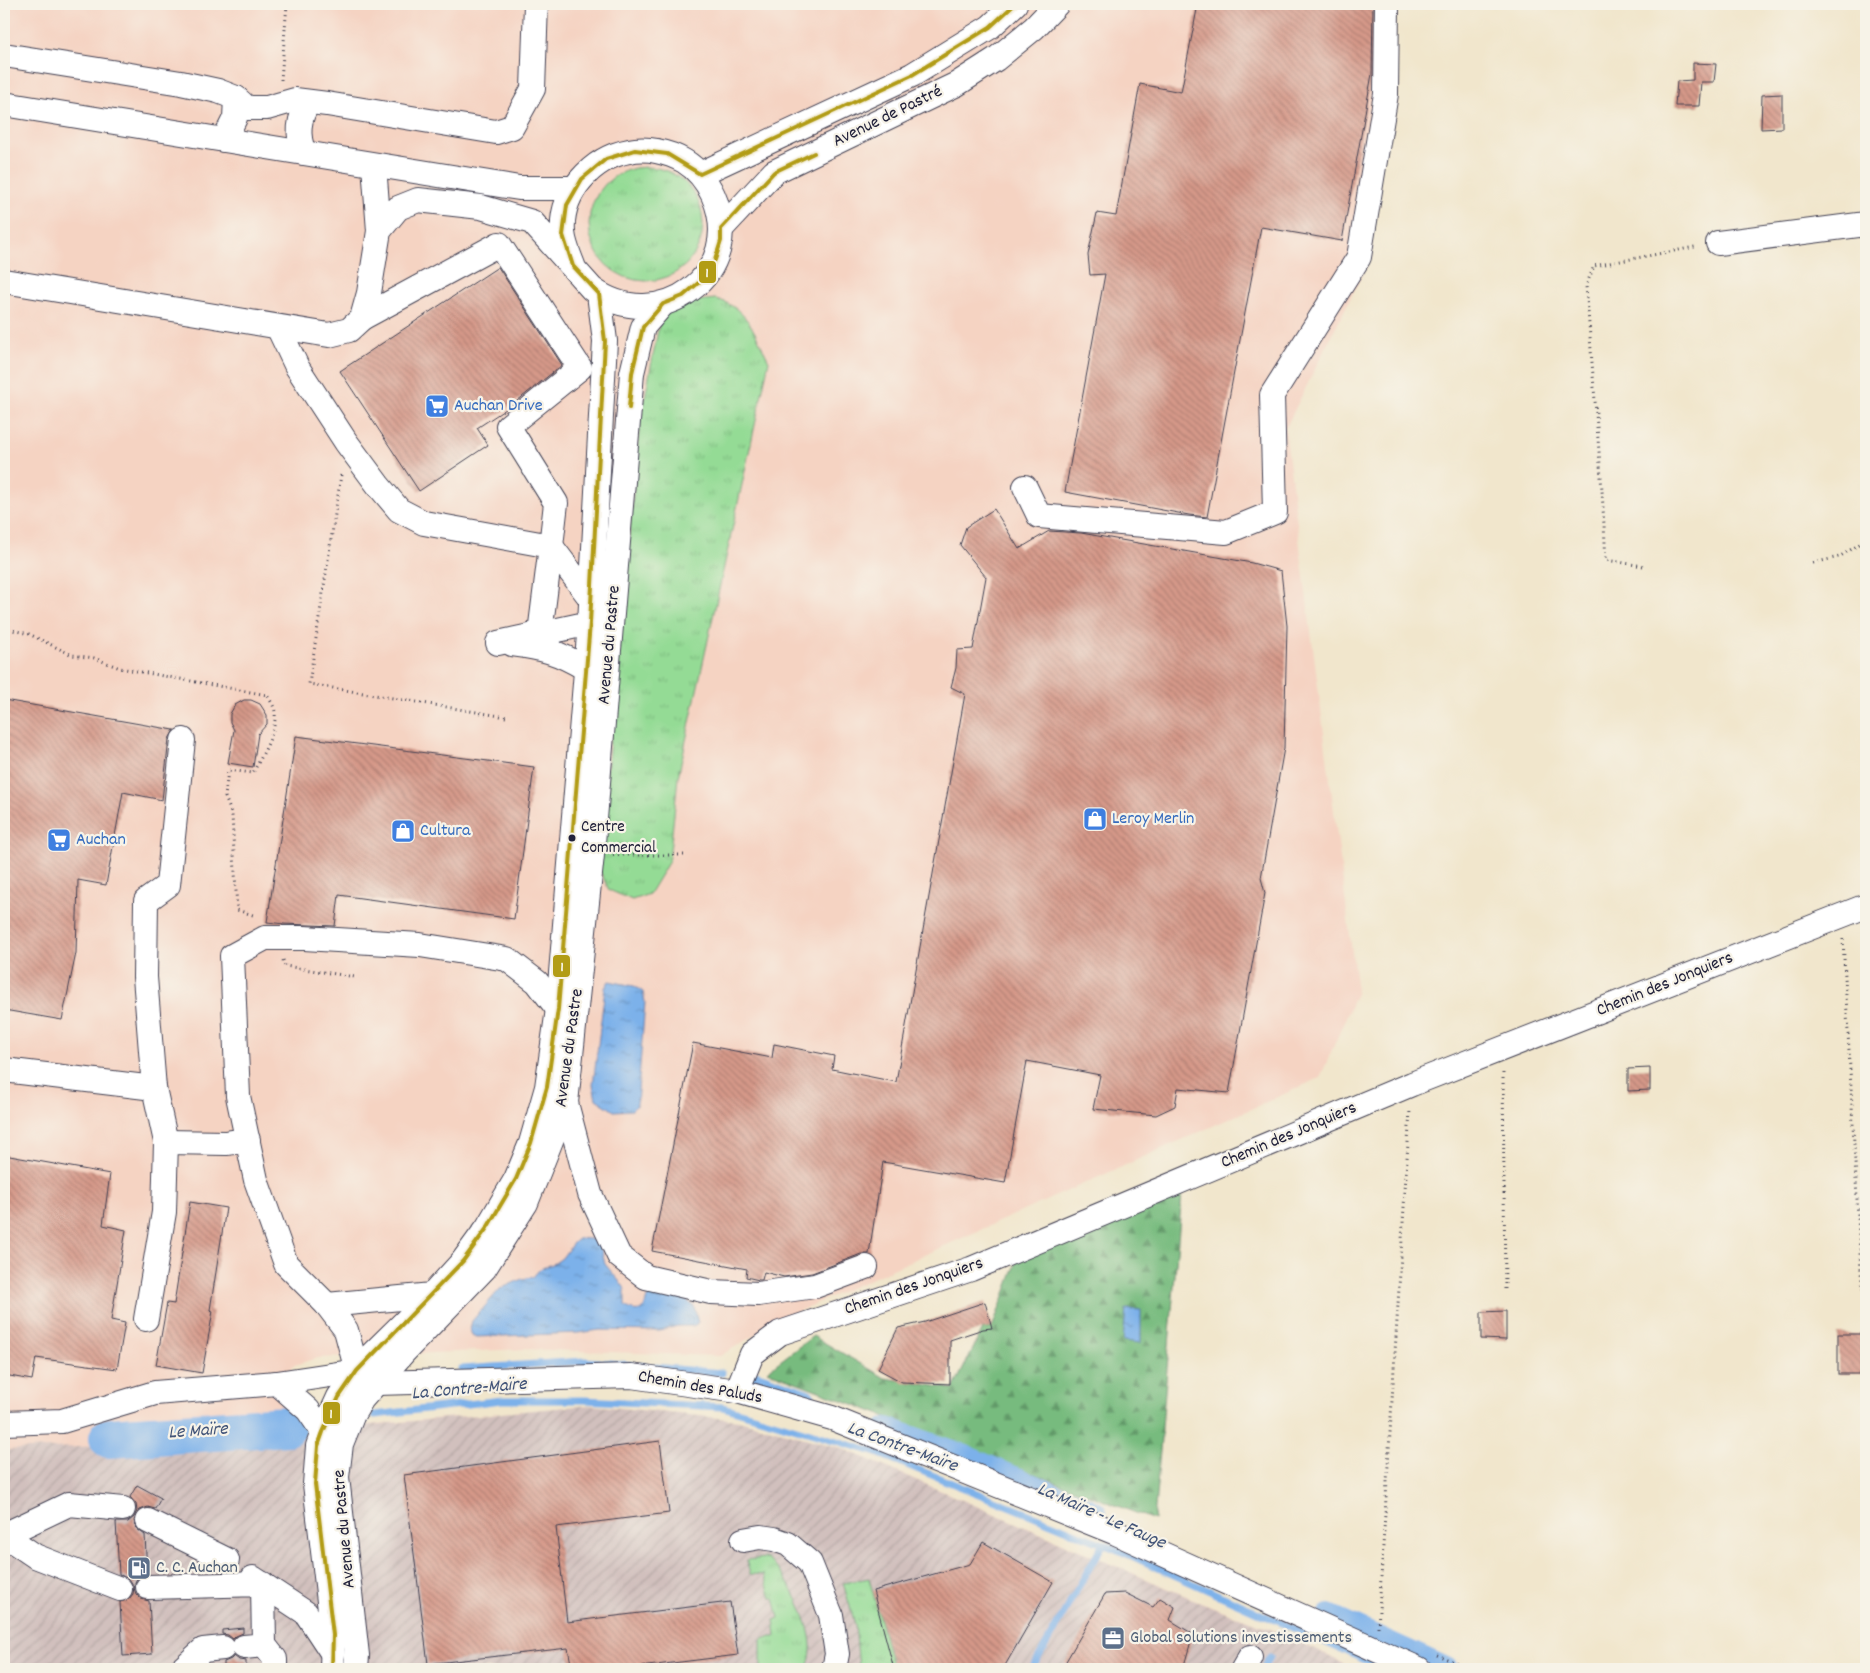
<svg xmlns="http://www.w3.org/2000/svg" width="1870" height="1673" font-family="Dekko,sans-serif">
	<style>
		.built { fill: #f5d3c2 }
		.industrial { fill: url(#industrial-furrows) }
		.grass { fill: url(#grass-tufts); stroke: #5b7e68 }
		.forest { fill: url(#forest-firs); stroke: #4c6e5c }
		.water { fill: url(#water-ripples); stroke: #4f6a92 }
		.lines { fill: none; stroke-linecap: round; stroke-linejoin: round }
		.stream { stroke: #7cb1ea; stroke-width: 7 }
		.canal { stroke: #7cb1ea; stroke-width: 24 }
		.river { stroke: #7cb1ea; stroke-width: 40 }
		.building { fill: url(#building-back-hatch) }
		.minor-casing { stroke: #413f51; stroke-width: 26 }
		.path { stroke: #413f51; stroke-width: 3; stroke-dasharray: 1 4; stroke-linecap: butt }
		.minor { stroke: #fff; stroke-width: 24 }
		.bus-1-casing { stroke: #f7f3e8; stroke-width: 8 }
		.bus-1 { stroke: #b29c15; stroke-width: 4 }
		.bus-dot { fill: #22223b; stroke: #f7f3e8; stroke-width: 2 }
		.labels { text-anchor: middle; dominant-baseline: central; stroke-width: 4.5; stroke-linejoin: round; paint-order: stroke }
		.bus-label { font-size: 17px; fill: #22223b; stroke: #f7f3e8; text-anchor: start }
		.street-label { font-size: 18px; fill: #22223b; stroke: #f7f3e8 }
		.shop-label { font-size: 18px; fill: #366cbe; stroke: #f7f3e8; text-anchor: start }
		.service-label { font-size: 18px; fill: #4e5e75; stroke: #f7f3e8; text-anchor: start }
		.water-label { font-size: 19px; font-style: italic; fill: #425478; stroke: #f7f3e8 }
		.line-badge { stroke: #f7f3e8; stroke-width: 2 }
		.badge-label { font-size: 14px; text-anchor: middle; font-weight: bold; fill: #fff }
	</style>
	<defs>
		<pattern id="industrial-furrows" width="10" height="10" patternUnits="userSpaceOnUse" patternTransform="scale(1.25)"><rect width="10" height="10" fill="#d1c0bd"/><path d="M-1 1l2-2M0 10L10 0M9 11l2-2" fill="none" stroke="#b3a5a3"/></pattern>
		<pattern id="grass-tufts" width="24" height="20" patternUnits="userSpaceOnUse" patternTransform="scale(1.25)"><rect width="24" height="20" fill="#94db95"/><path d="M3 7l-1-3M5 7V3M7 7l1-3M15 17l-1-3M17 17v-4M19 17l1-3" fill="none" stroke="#7fbc81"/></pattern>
		<pattern id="forest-firs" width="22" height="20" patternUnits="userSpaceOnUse" patternTransform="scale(1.25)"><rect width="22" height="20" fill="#77bb7e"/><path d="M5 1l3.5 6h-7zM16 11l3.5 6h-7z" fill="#619868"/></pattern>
		<pattern id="water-ripples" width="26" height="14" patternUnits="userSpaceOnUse" patternTransform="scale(1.25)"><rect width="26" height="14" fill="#7cb1ea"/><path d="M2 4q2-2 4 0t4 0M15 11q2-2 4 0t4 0" fill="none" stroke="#6590bf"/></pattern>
		<pattern id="building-back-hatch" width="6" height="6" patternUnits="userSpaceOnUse" patternTransform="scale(1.25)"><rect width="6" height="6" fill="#d69989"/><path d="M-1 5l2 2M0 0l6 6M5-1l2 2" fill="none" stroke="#ad7c71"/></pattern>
	</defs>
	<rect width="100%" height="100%" fill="#f7f3e8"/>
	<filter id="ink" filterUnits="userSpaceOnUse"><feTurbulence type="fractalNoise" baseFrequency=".02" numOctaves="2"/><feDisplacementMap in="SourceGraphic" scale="10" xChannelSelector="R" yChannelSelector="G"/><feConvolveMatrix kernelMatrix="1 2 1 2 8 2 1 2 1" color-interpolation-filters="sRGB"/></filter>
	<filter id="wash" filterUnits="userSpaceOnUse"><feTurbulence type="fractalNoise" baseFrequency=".0096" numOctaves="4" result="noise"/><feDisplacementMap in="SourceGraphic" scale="20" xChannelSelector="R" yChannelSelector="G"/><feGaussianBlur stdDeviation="1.12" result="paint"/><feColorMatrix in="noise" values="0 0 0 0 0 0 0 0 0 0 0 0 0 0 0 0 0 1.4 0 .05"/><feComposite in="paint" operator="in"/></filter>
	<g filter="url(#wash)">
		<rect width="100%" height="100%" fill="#f1e6cc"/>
		<path class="built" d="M4 4H1396L1370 259 1285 429 1357 991 1320 1078 781 1319 720 1356 526 1349 317 1358 291 1366 296 1431 591 1405 738 1420 842 1448 1191 1598 1286 1635 1355 1669H4Z"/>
		<path class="industrial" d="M590 1405 738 1420 841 1448 1190 1598 1285 1635 1354 1669H4V1450L173 1443Z"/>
		<g class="grass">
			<circle cx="646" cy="224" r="57"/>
			<path d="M716 299C748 308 755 334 769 361L678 777 669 861 649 894 632 900 609 890 598 867 640 423 663 304Z"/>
			<path d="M765 1558C787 1570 813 1625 811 1650 811 1656 808 1663 807 1669H761V1640L771 1636H776L774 1620 779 1618 774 1598H771L764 1575 750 1574 746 1560Z"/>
			<path d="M869 1578 893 1669H859L855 1624 843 1583Z"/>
		</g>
		<path class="forest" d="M1182 1194 1154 1520 767 1371 813 1336 885 1378 953 1389 983 1329 992 1328 1022 1248Z"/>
		<g class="water">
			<path d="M609 981 634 986 643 992 645 1002 637 1104 632 1110 614 1111 596 1099 593 1085 605 988Z"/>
			<path d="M579 1238 599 1240 605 1264 624 1287 625 1290V1306C632 1311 638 1312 644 1308L647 1298 653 1294 683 1298 694 1306 698 1323 694 1326H677L660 1331 600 1330 578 1333 476 1337 472 1335 470 1330 472 1321 500 1289 522 1279 533 1277 540 1269 555 1263 562 1258 573 1243Z"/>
			<path d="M1126 1309 1141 1310V1343L1123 1341Z"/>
		</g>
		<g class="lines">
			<g class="stream">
				<path d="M461 1369 585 1361 722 1373"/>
				<path d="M375 1415 502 1400H584L723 1407 877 1453 1118 1550 1385 1669"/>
				<path d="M1032 1669 1103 1544"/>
				<path d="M1263 1669 1270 1657"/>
			</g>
			<g class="canal">
				<path d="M750 1381 804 1400"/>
				<path d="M887 1429 963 1456 1095 1513"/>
				<path d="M1329 1616 1446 1669"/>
			</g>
			<path class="river" d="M109 1438 287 1426"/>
		</g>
		<g id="blocks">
			<g class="building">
				<path d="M1198 4H1373L1372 74 1342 241 1261 227 1207 517 1189 515 1065 492 1105 274 1090 275 1088 255 1097 213 1116 216 1140 84 1181 92Z"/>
				<path d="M1693 63 1716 64 1714 82H1701L1699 106H1675L1677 81 1693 80Z"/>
				<path d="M1782 94V128L1761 129 1762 95Z"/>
				<path d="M498 267 562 365 512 405 477 428 488 445 419 491 340 371Z"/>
				<path d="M994 509 1019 549 1049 531 1081 533 1252 563 1281 571 1287 626 1284 748 1261 878 1265 893 1229 1093 1178 1088 1175 1106 1156 1115 1093 1109 1100 1075 1027 1061 1005 1183 883 1162 869 1254H861L812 1273 784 1277 764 1272 762 1280H759L746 1277 747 1269 652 1251 693 1043 772 1058 774 1044 834 1056 832 1069 896 1082 965 694 951 687 956 668 957 650 973 649 986 577 960 545 966 527Z"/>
				<path d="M4 700 174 730 169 739 162 800 123 792 106 885 78 880 76 953 62 1020 4 1010Z"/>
				<path d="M244 700H251L260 704 267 715V724L258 734 253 767 228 763 234 730 230 722V714L235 705Z"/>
				<path d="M296 736 534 767 514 919 339 895 335 926 284 924 267 922Z"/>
				<path d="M1650 1068V1090L1628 1091V1069Z"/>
				<path d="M4 1155 110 1174 103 1225 126 1230 111 1320 125 1323 117 1369 36 1358 32 1380 4 1375Z"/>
				<path d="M190 1202 226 1208 210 1310 213 1311 202 1373 156 1365 167 1303 174 1304Z"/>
				<path d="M985 1302 992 1328 983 1329 950 1340V1384L902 1382 878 1369 898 1328 925 1322Z"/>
				<path d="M1506 1311V1340L1481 1339V1312Z"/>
				<rect x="1838" y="1334" width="27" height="40"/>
				<path d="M660 1441 669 1513 556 1527 567 1622 730 1602 738 1655 623 1669H572L568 1648 428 1664 404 1475Z"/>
				<path d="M137 1485 161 1498 155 1509 148 1507 140 1510 136 1515 134 1521 137 1529 145 1535 147 1573 141 1575 136 1580 134 1588 136 1594 141 1599 149 1601 152 1654 123 1656 120 1602 129 1599 133 1594 134 1587 130 1580 119 1574 116 1522H128L134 1517 137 1511 136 1504 130 1497Z"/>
				<path d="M983 1542 1053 1582 1003 1669H894L873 1591 970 1564Z"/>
				<path d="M1125 1593 1153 1607 1160 1598 1175 1607 1170 1620 1193 1634 1183 1669H1075L1065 1663 1105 1594Z"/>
				<path d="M243 1628V1633L236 1636 233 1639 228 1635 222 1634V1630Z"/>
				<path d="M234 1656 239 1660 246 1661V1669H224V1662L231 1659Z"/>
			</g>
		</g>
	</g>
	<g filter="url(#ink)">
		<use href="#blocks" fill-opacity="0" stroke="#413f51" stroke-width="1"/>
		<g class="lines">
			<g class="minor-casing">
				<g id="minor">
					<path d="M4 55 181 83 218 91 236 98 247 108H267L295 100 327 104 496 132 512 127 533 89 536 4"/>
					<path d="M4 104 519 188H574"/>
					<path d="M224 140 235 118 236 98"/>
					<path d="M304 153C297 136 298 118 309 102"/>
					<path d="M374 165 379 231"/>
					<path d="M700 174 912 75 990 27 1015 4"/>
					<path d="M721 229 774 172 957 84 996 59 1034 28 1057 4"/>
					<path d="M1718 243 1866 224"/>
					<path d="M4 281 329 335 349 330 362 318 369 293 379 231 398 208 418 200 481 207 532 222 592 289C659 338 748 273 713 195 707 182 697 169 684 161 668 152 647 147 629 151 592 158 560 193 563 232 564 245 570 257 574 268"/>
					<path d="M278 327 297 367 346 442 378 485 399 510 424 523 551 546 556 503 508 426 580 368 499 244 362 318"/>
					<path d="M1025 487 1039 516 1226 532 1275 512 1272 395 1359 257 1386 94 1387 4"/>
					<path d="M551 546 591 599"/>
					<path d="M540 633 551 546"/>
					<path d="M498 643 590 623"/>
					<path d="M512 644C543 648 558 652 585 668"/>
					<path d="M4 1070 154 1088"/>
					<path d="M566 1103 590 1194 619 1256 646 1277 711 1292 758 1294 815 1286 866 1267"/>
					<path d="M166 1142 154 1088 145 977 146 901 168 885 183 740"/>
					<path d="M327 1305 432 1295"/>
					<path d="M146 1319 164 1212 166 1142 226 1143 248 1140"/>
					<path d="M277 1383 308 1410 323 1432"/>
					<path d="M376 1383 631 1376 737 1391 832 1418 1116 1533 1419 1669"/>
					<path d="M737 1391 752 1354 780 1333 971 1269 1412 1084 1866 906"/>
					<path d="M4 1423 62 1421 155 1393 277 1383 357 1371 346 1330 327 1305 286 1264 256 1180 238 1096 232 956 265 938H304L420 945 507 959 537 982 558 1009"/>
					<path d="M148 1521 227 1560"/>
					<path d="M4 1535 35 1556 120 1589"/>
					<path d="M4 1535 69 1504 123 1509"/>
					<path d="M743 1540 760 1537 774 1539 788 1544 810 1563 831 1615 837 1654 834 1669"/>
					<path d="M253 1578 306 1613 333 1654"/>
					<path d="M148 1587 263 1584 264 1645 244 1647"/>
					<path d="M264 1645 275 1659V1669"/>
					<path d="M182 1669 203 1650 223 1648"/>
					<path d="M332 1669 333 1635 315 1484 318 1446 323 1432 339 1397 357 1371 370 1356 432 1295 463 1261 487 1228 516 1179 531 1143 547 1087 558 1009 590 623 605 341 599 294"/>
					<path d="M356 1669 357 1655 337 1477 341 1444 353 1414 362 1399 403 1353 484 1269 526 1203 566 1103 592 855 632 373 643 327 663 304"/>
					<path d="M1243 1669 1250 1657"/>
				</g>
			</g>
			<g class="path">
				<path d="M281 80 287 4"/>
				<path d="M341 475 309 684 506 717"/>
				<path d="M1813 563 1839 557 1866 540"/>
				<path d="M1643 566 1606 560 1602 490 1586 286 1594 266 1695 247"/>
				<path d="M4 628 29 634 72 655 94 658 120 668 267 695C270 700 275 707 275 713 277 731 261 757 253 773L228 770 225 797 232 815 237 910 256 916"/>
				<path d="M613 855H685"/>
				<path d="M1843 939 1861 1273 1866 1312"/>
				<path d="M283 960 285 966 355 977"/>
				<path d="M1503 1073 1505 1290"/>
				<path d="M1378 1627 1410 1110"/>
				<path d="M1437 1655 1472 1669"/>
			</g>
			<use href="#minor" class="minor"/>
			<g class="bus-1-casing">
				<g id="bus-1">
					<path d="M629 408 632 373 643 327 663 304 683 296 703 279 715 260 721 241V229L774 172 814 153"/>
					<path d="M332 1669 333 1635 315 1484 318 1446 323 1432 339 1397 357 1371 463 1261 487 1228 516 1179 531 1143 547 1087 558 1009 590 623 605 341 599 294 573 266 563 235 567 205 582 179 606 159 635 150 667 154 700 174 912 75 990 27 1015 4"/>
				</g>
			</g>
			<use href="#bus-1" class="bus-1"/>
		</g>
	</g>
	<defs>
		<g id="supermarket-square" transform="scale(1.25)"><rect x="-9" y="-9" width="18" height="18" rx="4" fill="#3f7fe0" stroke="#f7f3e8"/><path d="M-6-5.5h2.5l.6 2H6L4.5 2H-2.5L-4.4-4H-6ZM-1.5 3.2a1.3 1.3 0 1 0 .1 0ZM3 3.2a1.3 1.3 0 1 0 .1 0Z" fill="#fff"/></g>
		<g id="shop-square" transform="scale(1.25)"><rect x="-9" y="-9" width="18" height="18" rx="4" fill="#3f7fe0" stroke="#f7f3e8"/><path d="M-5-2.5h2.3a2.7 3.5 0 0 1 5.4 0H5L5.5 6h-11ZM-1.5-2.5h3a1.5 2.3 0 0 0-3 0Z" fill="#fff"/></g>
		<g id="fuel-square" transform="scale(1.25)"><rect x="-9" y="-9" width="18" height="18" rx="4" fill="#5c6f8a" stroke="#f7f3e8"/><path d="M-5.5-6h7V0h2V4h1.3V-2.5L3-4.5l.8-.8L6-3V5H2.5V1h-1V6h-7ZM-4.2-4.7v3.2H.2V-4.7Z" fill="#fff"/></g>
		<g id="office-square" transform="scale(1.25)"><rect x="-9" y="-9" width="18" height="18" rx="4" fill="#5c6f8a" stroke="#f7f3e8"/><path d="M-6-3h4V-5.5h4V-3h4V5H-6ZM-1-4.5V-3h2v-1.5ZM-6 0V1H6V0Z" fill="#fff"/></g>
	</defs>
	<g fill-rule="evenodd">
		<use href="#supermarket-square" x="437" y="406"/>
		<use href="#shop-square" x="1095" y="819"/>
		<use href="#shop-square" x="403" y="831"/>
		<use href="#supermarket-square" x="59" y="840"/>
		<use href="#fuel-square" x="139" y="1568"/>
		<use href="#office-square" x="1113" y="1638"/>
	</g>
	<circle class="bus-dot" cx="572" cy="838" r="4.5"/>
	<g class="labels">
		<g class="bus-label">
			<text x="581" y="828">Centre<tspan x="581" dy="21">Commercial</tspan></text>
		</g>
		<g class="street-label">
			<text transform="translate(888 117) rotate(-26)">Avenue de Pastré</text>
			<text transform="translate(610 645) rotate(-85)">Avenue du Pastre</text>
			<text transform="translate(1665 985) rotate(-22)">Chemin des Jonquiers</text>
			<text transform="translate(570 1048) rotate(-82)">Avenue du Pastre</text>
			<text transform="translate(1289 1136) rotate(-23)">Chemin des Jonquiers</text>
			<text transform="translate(914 1287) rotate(-19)">Chemin des Jonquiers</text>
			<text transform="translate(700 1388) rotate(10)">Chemin des Paluds</text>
			<text transform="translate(345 1529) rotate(-95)">Avenue du Pastre</text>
		</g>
		<g class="shop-label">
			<text x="454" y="406">Auchan Drive</text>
			<text x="1112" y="819">Leroy Merlin</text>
			<text x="420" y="831">Cultura</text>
			<text x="76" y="840">Auchan</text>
		</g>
		<g class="service-label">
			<text x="156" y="1568">C. C. Auchan</text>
			<text x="1130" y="1638">Global solutions investissements</text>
		</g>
		<g class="water-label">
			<text transform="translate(469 1390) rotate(-5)">La Contre-Maïre</text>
			<text transform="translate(198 1432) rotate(-4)">Le Maïre</text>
			<text transform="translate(902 1448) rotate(20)">La Contre-Maïre</text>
			<text transform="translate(1101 1517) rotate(24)">La Maïre - Le Fauge</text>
		</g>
	</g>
	<g class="line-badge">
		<rect x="698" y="260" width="19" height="24" rx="5" fill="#b29c15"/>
		<rect x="552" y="954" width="19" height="24" rx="5" fill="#b29c15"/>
		<rect x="322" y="1401" width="19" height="24" rx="5" fill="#b29c15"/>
	</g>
	<g class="badge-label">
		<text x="707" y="277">1</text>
		<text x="562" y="971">1</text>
		<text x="331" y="1418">1</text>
	</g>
	<rect width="1870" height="1673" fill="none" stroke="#f7f3e8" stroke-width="20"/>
</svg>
